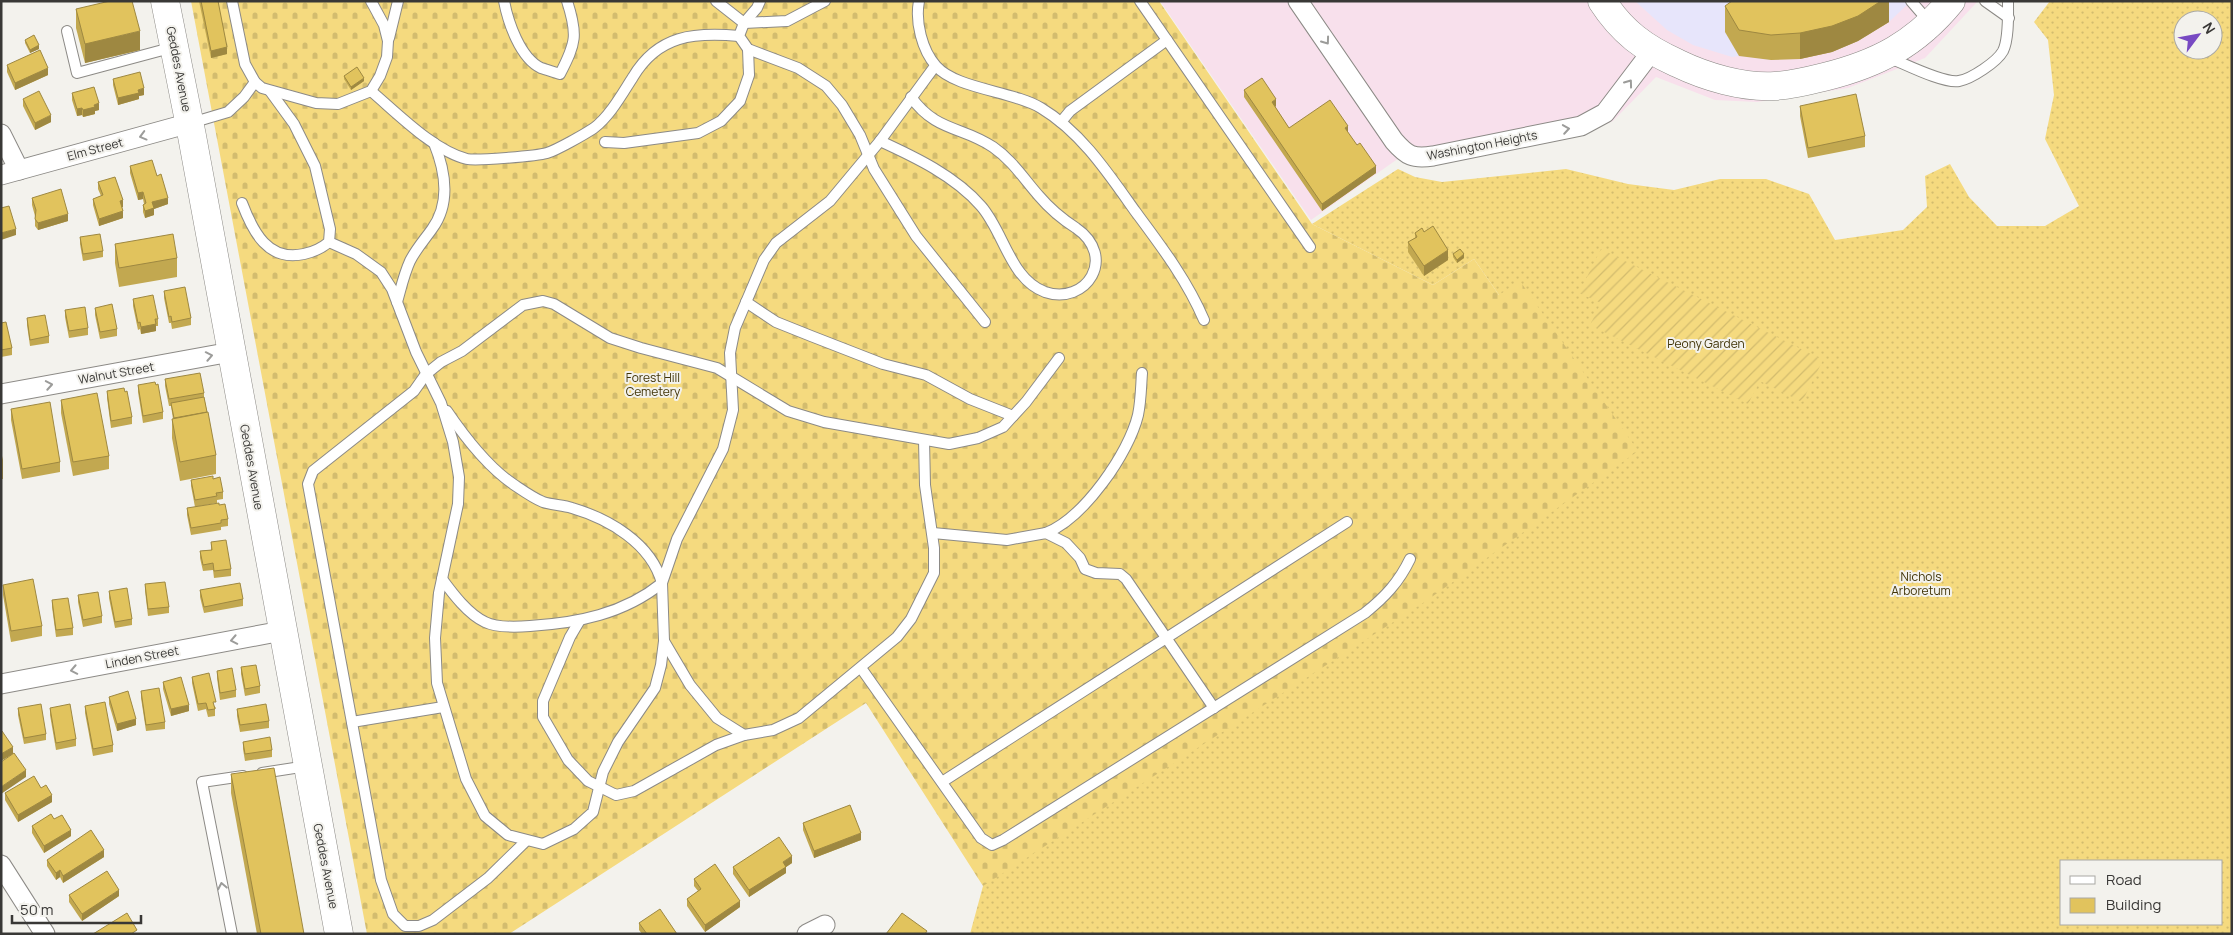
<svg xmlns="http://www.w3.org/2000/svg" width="2233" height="935" font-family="Manrope,sans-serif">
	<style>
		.education { fill: #f8e0ec }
		.medical { fill: #e7e5fb }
		.grass { fill: url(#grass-dots); fill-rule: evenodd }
		.cemetery { fill: url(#cemetery-stones) }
		.garden { fill: url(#garden-furrows) }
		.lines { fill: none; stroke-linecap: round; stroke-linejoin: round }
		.lane-casing { stroke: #8c8a86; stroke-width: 12 }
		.street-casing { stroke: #8c8a86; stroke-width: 21 }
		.secondary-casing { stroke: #8c8a86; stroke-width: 29 }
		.lane { stroke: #fff; stroke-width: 10 }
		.street { stroke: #fff; stroke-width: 19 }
		.secondary { stroke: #fff; stroke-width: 28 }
		.wall { fill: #c2a850 }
		.shaded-wall { fill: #9e8841 }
		.building { fill: #e1c35d; stroke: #9e8841 }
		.oneway { stroke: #9c9c9a }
		.labels { text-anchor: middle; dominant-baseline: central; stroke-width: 4; stroke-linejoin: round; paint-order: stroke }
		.street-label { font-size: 12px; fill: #393836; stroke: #f3f2ed }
		.park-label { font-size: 12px; fill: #413407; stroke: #f3f2ed }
	</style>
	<defs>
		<pattern id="grass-dots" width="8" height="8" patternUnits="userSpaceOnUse" patternTransform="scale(1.25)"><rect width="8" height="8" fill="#f5da7f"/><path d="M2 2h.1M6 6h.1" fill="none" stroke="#d3bc6e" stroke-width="1.8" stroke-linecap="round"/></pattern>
		<pattern id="cemetery-stones" width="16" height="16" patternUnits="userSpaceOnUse" patternTransform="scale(1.25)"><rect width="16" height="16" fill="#f5da7f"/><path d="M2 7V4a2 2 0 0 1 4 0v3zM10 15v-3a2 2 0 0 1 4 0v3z" fill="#d3bc6e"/></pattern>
		<pattern id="garden-furrows" width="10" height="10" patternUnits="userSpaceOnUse" patternTransform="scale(1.25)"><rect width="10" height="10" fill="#f5da7f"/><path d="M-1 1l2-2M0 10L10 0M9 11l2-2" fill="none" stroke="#d3bc6e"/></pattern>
	</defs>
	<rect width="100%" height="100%" fill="#f3f2ed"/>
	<path class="education" d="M1160 1H1978L1925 58 1848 88 1757 102 1715 100 1656 77 1613 121 1572 138 1428 164 1399 158 1311 220Z"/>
	<path class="medical" d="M1635 1H1911L1889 22 1858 41 1832 52 1771 60 1739 56 1732 57 1693 45 1667 30Z"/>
	<path class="grass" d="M2050 1H2232V934H970L983 886 1499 295 1474 259 1433 285 1312 224 1398 169 1415 177 1442 182 1566 169 1628 184 1674 190 1720 179H1766L1809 194 1835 240 1903 230 1927 207 1925 176 1950 164 1969 197 1997 226H2045L2079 206 2045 139 2054 95 2048 40 2034 22ZM2183 20H2213V50H2183ZM2062 861H2222V924H2062Z"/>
	<path class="cemetery" d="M191 1H1159L1312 224 1433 285 1474 259 1499 295 1520 281 1638 451 1426 601 983 886 866 703 509 934H367Z"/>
	<path class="garden" d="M1601 249 1823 360 1802 402 1760 381 1748 404 1590 325 1601 303 1579 293Z"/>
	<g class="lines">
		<g class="lane-casing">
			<g id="lane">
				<path d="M232 1 245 64 255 82 262 88 316 103 338 104 371 91 380 76 387 57 388 41 384 25 371 1"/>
				<path d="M504 1C508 22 520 58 541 68 547 70 554 72 560 74 576 43 578 35 567 1"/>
				<path d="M716 1 744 23 787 21 825 1"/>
				<path d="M760 1 757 8 744 23 739 36 748 49 798 68 826 86 842 105 860 135 874 169 916 236 985 322"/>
				<path d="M919 1C915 22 922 50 936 66 956 89 1013 91 1041 108 1081 132 1108 173 1135 211 1161 246 1187 280 1204 320"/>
				<path d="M1140 1 1310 247"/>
				<path d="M1911 1 1930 23"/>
				<path d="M1985 1 2009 18"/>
				<path d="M67 31 77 73 174 47"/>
				<path d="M389 38 398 1"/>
				<path d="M1890 58C1905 64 1944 84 1959 81 1971 79 1997 62 2003 51 2009 39 2008 14 2008 1"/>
				<path d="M371 91C397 113 434 151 467 159 476 161 537 156 547 153 557 150 585 134 594 128 610 116 622 94 633 77 658 35 694 32 739 36"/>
				<path d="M1061 122 1070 111 1167 40"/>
				<path d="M191 123 228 112 244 97 255 82"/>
				<path d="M880 141C915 157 955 176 981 206 1004 232 1010 279 1045 292 1086 306 1118 257 1076 228 1062 219 1050 209 1039 196 1024 179 1012 160 993 147 962 126 936 132 911 97"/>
				<path d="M605 142 624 143 698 133 721 121 740 101 749 75 748 49"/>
				<path d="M242 203C253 232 268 262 304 254 313 252 322 248 329 242L330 229 315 166 294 124 270 91"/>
				<path d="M329 242 356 254 381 272 392 289 416 352 441 403 453 442 459 477 458 504 439 593 435 638 437 683 466 779 485 816 508 835 543 844 574 829 593 812 603 772 618 742 655 688 661 665 664 641 662 583 677 539 723 449 733 410 730 353 735 328 764 260 776 243 830 201 880 141 935 66"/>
				<path d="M397 302C401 288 404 274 410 261 416 249 425 239 432 229 451 203 445 170 434 143"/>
				<path d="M746 302 776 322 811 336 883 364 926 375 970 399 1013 416"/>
				<path d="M933 533 1007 540 1046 533 1066 543 1080 558 1085 569 1096 573 1120 574 1126 579 1214 708"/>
				<path d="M1046 533C1084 518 1129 453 1138 415 1141 401 1141 386 1142 373"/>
				<path d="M442 579C453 594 468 614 485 622 497 628 517 627 530 626 577 623 624 614 662 583 651 543 609 519 572 508 563 505 552 505 543 502 533 498 522 490 513 484 488 467 464 436 447 411"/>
				<path d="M580 620 570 637 543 701V717L568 760 588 781 616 795 634 791 716 745 744 735 773 730 799 718 897 637 911 619 934 573V548L925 485 924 440"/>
				<path d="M664 641 690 685 717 718 744 735"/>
				<path d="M861 668 981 838 992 845 1003 840 1365 613C1385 597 1399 582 1410 559"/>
				<path d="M352 722 443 707"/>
				<path d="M262 773 307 766"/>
				<path d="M942 782 1347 522"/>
				<path d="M526 841 488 878 433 920 419 926H405L393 914 381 880 308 484 313 471 414 391 426 374 441 362 462 351 523 305 543 301 554 304 610 338 641 348 717 368 788 411 824 422 949 444 978 438 1003 427 1026 402 1059 358"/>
				<path d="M232 934 202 782 243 776"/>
			</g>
		</g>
		<g class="street-casing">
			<g id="street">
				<path d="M1298 1 1394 141C1407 156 1413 159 1433 156L1581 126 1605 113 1652 51"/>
				<path d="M1 134 19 170"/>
				<path d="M1 175 190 123"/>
				<path d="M1 394 231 352"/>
				<path d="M1 684 282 631"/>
				<path d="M1 865 45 934"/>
				<path d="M807 934 825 925"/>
			</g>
		</g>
		<g class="secondary-casing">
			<g id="secondary">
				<path d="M165 1 192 136 339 934"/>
				<path d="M1602 1C1622 32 1644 48 1677 63 1706 77 1743 88 1775 86 1792 85 1808 81 1824 77 1877 64 1916 44 1951 1"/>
			</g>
		</g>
		<use href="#lane" class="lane"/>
		<use href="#street" class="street"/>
		<use href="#secondary" class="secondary"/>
	</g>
	<g class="wall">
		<path d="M199 1H218L227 54 211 58Z"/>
		<path d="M1889 1V22L1858 41 1832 52 1800 59 1771 60 1739 56 1725 32V6Z"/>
		<path d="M76 9 140 50 85 63 76 28Z"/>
		<path d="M25 40 39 49 30 53 25 43Z"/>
		<path d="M7 65 48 75 15 90 7 72Z"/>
		<path d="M344 76 364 81 351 90 344 79Z"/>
		<path d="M113 79 144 95 139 96V99L118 105 113 85Z"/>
		<path d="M1244 90 1276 106 1275 107 1289 128 1348 133 1376 173 1322 211 1244 97Z"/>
		<path d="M72 93 99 110 95 111V114L83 117 82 115 77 116 72 100Z"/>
		<path d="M23 99 51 122 35 130 23 106Z"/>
		<path d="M1800 106 1865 136V147L1808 158 1800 116Z"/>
		<path d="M130 166 157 176 168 204 154 209V215L145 218 143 212V205L144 204 143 199 138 200 130 173Z"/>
		<path d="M98 182 123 207H122L123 218 99 226 93 205V199L101 196 98 189Z"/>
		<path d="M32 198 68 221 38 230 35 226V216L32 205Z"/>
		<path d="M1424 232 1448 260 1424 276 1408 252V242L1415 238V233Z"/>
		<path d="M80 237 103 251V257L83 261 80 244Z"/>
		<path d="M115 244 177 258V277L119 287 115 263Z"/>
		<path d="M1453 254 1464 258 1457 263 1453 257Z"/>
		<path d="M164 291 191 318V325L172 329 171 323H169L164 298Z"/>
		<path d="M133 299 158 319V326H156V331L141 334 140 329 138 330 133 306Z"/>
		<path d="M95 308 117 329V336L100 339 95 315Z"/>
		<path d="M65 310 88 328V335L69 338 65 317Z"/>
		<path d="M27 318 49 336V343L30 346 27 325Z"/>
		<path d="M1 323 12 348V355L1 357Z"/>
		<path d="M165 379 204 393V397L216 455V474L180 481 172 438V419H173L171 406H169L165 386Z"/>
		<path d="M138 385 163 412V419L143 423 138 392Z"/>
		<path d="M107 391 132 417V424L111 428 107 398Z"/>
		<path d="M61 400 109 456V469L73 476 61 413Z"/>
		<path d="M11 409 60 462V472L22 479 11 420Z"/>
		<path d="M1 452 3 460V479H1Z"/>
		<path d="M213 479 223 492V499L217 500V503L195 507 191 486V480Z"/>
		<path d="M219 505 228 519V526L221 527V530L191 535 187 515V508Z"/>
		<path d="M211 542 231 569V576L214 578 213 570 203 571 200 558V551L211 550Z"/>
		<path d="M145 584 169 607V613L148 616 145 591Z"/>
		<path d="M3 585 42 626V636L11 642 3 595Z"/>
		<path d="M200 590 243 599V606L204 613 200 597Z"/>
		<path d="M109 591 132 619V625L115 628 109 598Z"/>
		<path d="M78 595 102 616V623L83 627 78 602Z"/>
		<path d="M52 600 73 628V635L56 637 52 607Z"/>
		<path d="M241 667 260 686V693L245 696 241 674Z"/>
		<path d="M217 671 236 690V697L220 700 217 678Z"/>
		<path d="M192 677 216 708 215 709V716L208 717 206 709 198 711 192 683Z"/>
		<path d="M163 682 189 711 171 716 163 689Z"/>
		<path d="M141 691 165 722V729L146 731 141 698Z"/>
		<path d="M109 697 136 725 117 731 109 704Z"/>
		<path d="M85 706 113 745V752L93 756 85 713Z"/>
		<path d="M18 708 46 734V740L24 744 18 715Z"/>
		<path d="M50 708 76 739V746L56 750 50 715Z"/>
		<path d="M237 709 269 721V728L240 732 237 716Z"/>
		<path d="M243 742 272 750V757L245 761 243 749Z"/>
		<path d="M231 774 304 934H257L231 793Z"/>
		<path d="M41 788 52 802 18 822 5 800V793Z"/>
		<path d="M54 819 71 836 44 853 32 833V826Z"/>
		<path d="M803 823 861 840 814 858 803 830Z"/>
		<path d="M104 857 63 883 60 877 56 880 47 866V860Z"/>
		<path d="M792 863 786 867V873L749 897 733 874V867Z"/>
		<path d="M694 879 740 907 705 932 687 906V899L698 891 694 886Z"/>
		<path d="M69 895 119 896 82 921 69 902Z"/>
		<path d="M639 923 677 934H642L639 930Z"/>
	</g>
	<g class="shaded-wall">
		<path d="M1881 1H1889V22L1858 41 1832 52 1800 59V33Z"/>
		<path d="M140 31V50L85 63V44Z"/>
		<path d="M39 45V49L30 53V50Z"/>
		<path d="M227 47V54L211 58V51Z"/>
		<path d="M48 68V75L15 90V83Z"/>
		<path d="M364 78V81L351 90V87Z"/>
		<path d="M144 88V95L139 96V99L118 105V98L138 90Z"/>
		<path d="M1276 99V106L1272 109V102Z"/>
		<path d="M99 103V110L95 111V114L83 117V110L94 105Z"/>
		<path d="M82 108V115L77 116V109Z"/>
		<path d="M51 115V122L35 130V123Z"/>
		<path d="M1348 126V133L1345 128Z"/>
		<path d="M1376 166V173L1322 211V204Z"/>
		<path d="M143 192V199L138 200V193Z"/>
		<path d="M168 198V204L154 209V215L145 218V211L152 202Z"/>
		<path d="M123 200V207L120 208V201Z"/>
		<path d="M123 211V218L99 226V219Z"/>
		<path d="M68 214V221L38 230V223Z"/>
		<path d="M16 229V235L1 240V233Z"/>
		<path d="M1448 250V260L1424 276V266Z"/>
		<path d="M1464 254V258L1457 263V260Z"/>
		<path d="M156 324V331L141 334V327Z"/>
		<path d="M189 705V711L171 716V709Z"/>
		<path d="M136 719V725L117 731V724Z"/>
		<path d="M13 747V754L1 761V754Z"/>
		<path d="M26 770V777L1 794V787Z"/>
		<path d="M52 795V802L18 822V815Z"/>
		<path d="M71 830V836L44 853V846Z"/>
		<path d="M861 833V840L814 858V851Z"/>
		<path d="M104 850V857L63 883V876Z"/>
		<path d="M792 856V863L786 867V873L749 897V890L783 862Z"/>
		<path d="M60 870V877L56 880V873Z"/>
		<path d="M119 890V896L82 921V914Z"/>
		<path d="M740 901V907L705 932V925Z"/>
	</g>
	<g class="building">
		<path d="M110 1H132L140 31 85 44 76 9Z"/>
		<path d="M201 1H218L227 47 211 51Z"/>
		<path d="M1732 1H1881L1858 16 1832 26 1800 33 1771 35 1739 30 1725 6Z"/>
		<path d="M34 35 39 45 30 50 25 40Z"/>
		<path d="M40 50 48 68 15 83 7 65Z"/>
		<path d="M357 67 364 78 351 87 344 76Z"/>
		<path d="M140 72 144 88 138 90 139 93 118 98 113 79Z"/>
		<path d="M1262 78 1276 99 1272 102 1289 128 1330 100 1348 126 1345 128 1357 145 1360 143 1376 166 1322 204 1244 90Z"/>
		<path d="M94 87 99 103 94 105 95 107 83 110 82 108 77 109 72 93Z"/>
		<path d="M39 91 51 115 35 123 23 99Z"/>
		<path d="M1856 94 1865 136 1808 148 1800 106Z"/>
		<path d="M152 160 157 176 161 174 168 198 152 202 154 208 145 211 143 205 146 203 143 192 138 193 130 166Z"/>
		<path d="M115 177 123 200 120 201 123 211 99 219 93 199 103 195 98 182Z"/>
		<path d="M61 189 68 214 38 223 35 219 36 210 32 198Z"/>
		<path d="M9 206 16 229 1 233V208Z"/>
		<path d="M1433 226 1448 250 1424 266 1408 242 1417 237 1415 233 1422 228 1424 232Z"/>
		<path d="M100 234 103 251 83 254 80 237Z"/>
		<path d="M173 234 177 258 119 268 115 244Z"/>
		<path d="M1460 249 1464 254 1457 260 1453 254Z"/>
		<path d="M185 287 191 318 172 322 171 316 169 317 164 291Z"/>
		<path d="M153 295 158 319H155L156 324 141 327 140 322 138 323 133 299Z"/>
		<path d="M112 304 117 329 100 332 95 308Z"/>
		<path d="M85 307 88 328 69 331 65 310Z"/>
		<path d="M45 315 49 336 30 340 27 318Z"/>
		<path d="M6 322 12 348 1 350V323Z"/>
		<path d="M200 373 204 393 169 399 165 379Z"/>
		<path d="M155 382 156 385 158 384 163 412 143 416 138 385Z"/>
		<path d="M124 388 125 392 127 391 132 417 111 421 107 391Z"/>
		<path d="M97 393 109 456 73 462 61 400Z"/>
		<path d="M204 397 207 412 174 418 171 403Z"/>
		<path d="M50 402 60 462 22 469 11 409Z"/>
		<path d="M208 412 216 455 180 462 172 419Z"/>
		<path d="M213 476V479L220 477 223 492 216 493 217 496 195 500 191 480Z"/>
		<path d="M219 503V505L225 504 228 519 221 520V523L191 528 187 508Z"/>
		<path d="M226 540 231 569 214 571 213 563 203 565 200 551 212 550 211 542Z"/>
		<path d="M33 579 42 626 11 631 3 585Z"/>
		<path d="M165 582 169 607 148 609 145 584Z"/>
		<path d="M240 583 243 599 204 607 200 590Z"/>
		<path d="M127 588 132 619 115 622 109 591Z"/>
		<path d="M98 592 102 616 83 620 78 595Z"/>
		<path d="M68 598 73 628 56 630 52 600Z"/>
		<path d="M256 665 260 686 245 689 241 667Z"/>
		<path d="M232 668 236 690 220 693 217 671Z"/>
		<path d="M209 673 216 702H213L215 709 208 710 206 703 198 704 192 677Z"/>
		<path d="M181 677 189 705 171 709 163 682Z"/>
		<path d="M159 688 165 722 146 725 141 691Z"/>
		<path d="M128 691 136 719 117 724 109 697Z"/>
		<path d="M105 702 113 745 93 749 85 706Z"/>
		<path d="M41 704 46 734 24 738 18 708Z"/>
		<path d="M70 704 76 739 56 743 50 708Z"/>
		<path d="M266 704 269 721 240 725 237 709Z"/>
		<path d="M1 731H2L13 747 1 754Z"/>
		<path d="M270 737 272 750 245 754 243 742Z"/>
		<path d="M14 753 26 770 1 787V762Z"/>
		<path d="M274 768 304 934H261L231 774Z"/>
		<path d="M34 776 41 788 46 785 52 795 18 815 5 793Z"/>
		<path d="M850 805 861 833 814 851 803 823Z"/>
		<path d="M51 814 54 819 62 815 71 830 44 846 32 826Z"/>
		<path d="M91 830 104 850 63 876 60 870 56 873 47 860Z"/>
		<path d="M779 837 792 856 783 862 786 867 749 890 733 867Z"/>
		<path d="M715 864 740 901 705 925 687 899 701 889 694 879Z"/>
		<path d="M107 871 119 890 82 914 69 895Z"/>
		<path d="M660 909 677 934H647L639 923Z"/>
		<path d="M127 913 137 930 131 934H93Z"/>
		<path d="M902 913 927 931 925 934H886Z"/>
	</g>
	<defs><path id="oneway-chevron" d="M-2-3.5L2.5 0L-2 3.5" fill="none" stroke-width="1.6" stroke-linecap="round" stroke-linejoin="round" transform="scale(1.25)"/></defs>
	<g class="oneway">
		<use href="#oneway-chevron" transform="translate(1326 41) rotate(54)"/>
		<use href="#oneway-chevron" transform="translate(1629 83) rotate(-54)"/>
		<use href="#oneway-chevron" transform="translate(1566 129) rotate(-9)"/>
		<use href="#oneway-chevron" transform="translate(143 136) rotate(165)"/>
		<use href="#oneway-chevron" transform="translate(209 356) rotate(-11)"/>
		<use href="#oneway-chevron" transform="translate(49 385) rotate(-10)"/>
		<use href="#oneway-chevron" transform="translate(234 640) rotate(169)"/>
		<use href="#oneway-chevron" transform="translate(74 670) rotate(169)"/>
		<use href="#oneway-chevron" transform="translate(222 886) rotate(-101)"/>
	</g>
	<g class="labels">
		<g class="street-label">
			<text transform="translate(179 69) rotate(79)">Geddes Avenue</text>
			<text transform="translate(1482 145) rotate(-11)">Washington Heights</text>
			<text transform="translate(95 149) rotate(-15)">Elm Street</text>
			<text transform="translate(116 373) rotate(-10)">Walnut Street</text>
			<text transform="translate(252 467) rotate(80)">Geddes Avenue</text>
			<text transform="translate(142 657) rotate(-11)">Linden Street</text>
			<text transform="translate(326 866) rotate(79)">Geddes Avenue</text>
		</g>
		<g class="park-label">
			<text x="1706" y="343">Peony Garden</text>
			<text x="653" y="377">Forest Hill<tspan x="653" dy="14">Cemetery</tspan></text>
			<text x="1921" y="576">Nichols<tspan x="1921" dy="14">Arboretum</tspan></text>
		</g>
	</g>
	<rect width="2233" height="935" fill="none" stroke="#393836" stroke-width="5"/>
	<rect x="2060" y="860" width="162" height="65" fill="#f3f2ed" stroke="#a9a8a4"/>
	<rect x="2070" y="876" width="25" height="8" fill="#ffffff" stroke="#a9a8a4"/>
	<text x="2106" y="885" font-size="15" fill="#393836">Road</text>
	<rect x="2070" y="898" width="25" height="15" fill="#e1c35d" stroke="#a9a8a4"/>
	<text x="2106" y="910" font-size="15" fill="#393836">Building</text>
	<g transform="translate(2198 35) rotate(58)"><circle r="24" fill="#f3f2ed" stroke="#a9a8a4"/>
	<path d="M0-4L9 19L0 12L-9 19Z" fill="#784ac2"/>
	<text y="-8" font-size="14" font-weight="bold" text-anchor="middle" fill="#393836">N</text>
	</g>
	<path d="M12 915v8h129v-8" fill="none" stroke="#393836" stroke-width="2.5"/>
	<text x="20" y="915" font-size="15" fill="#393836" stroke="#f3f2ed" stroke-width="4" paint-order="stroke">50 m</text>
</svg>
